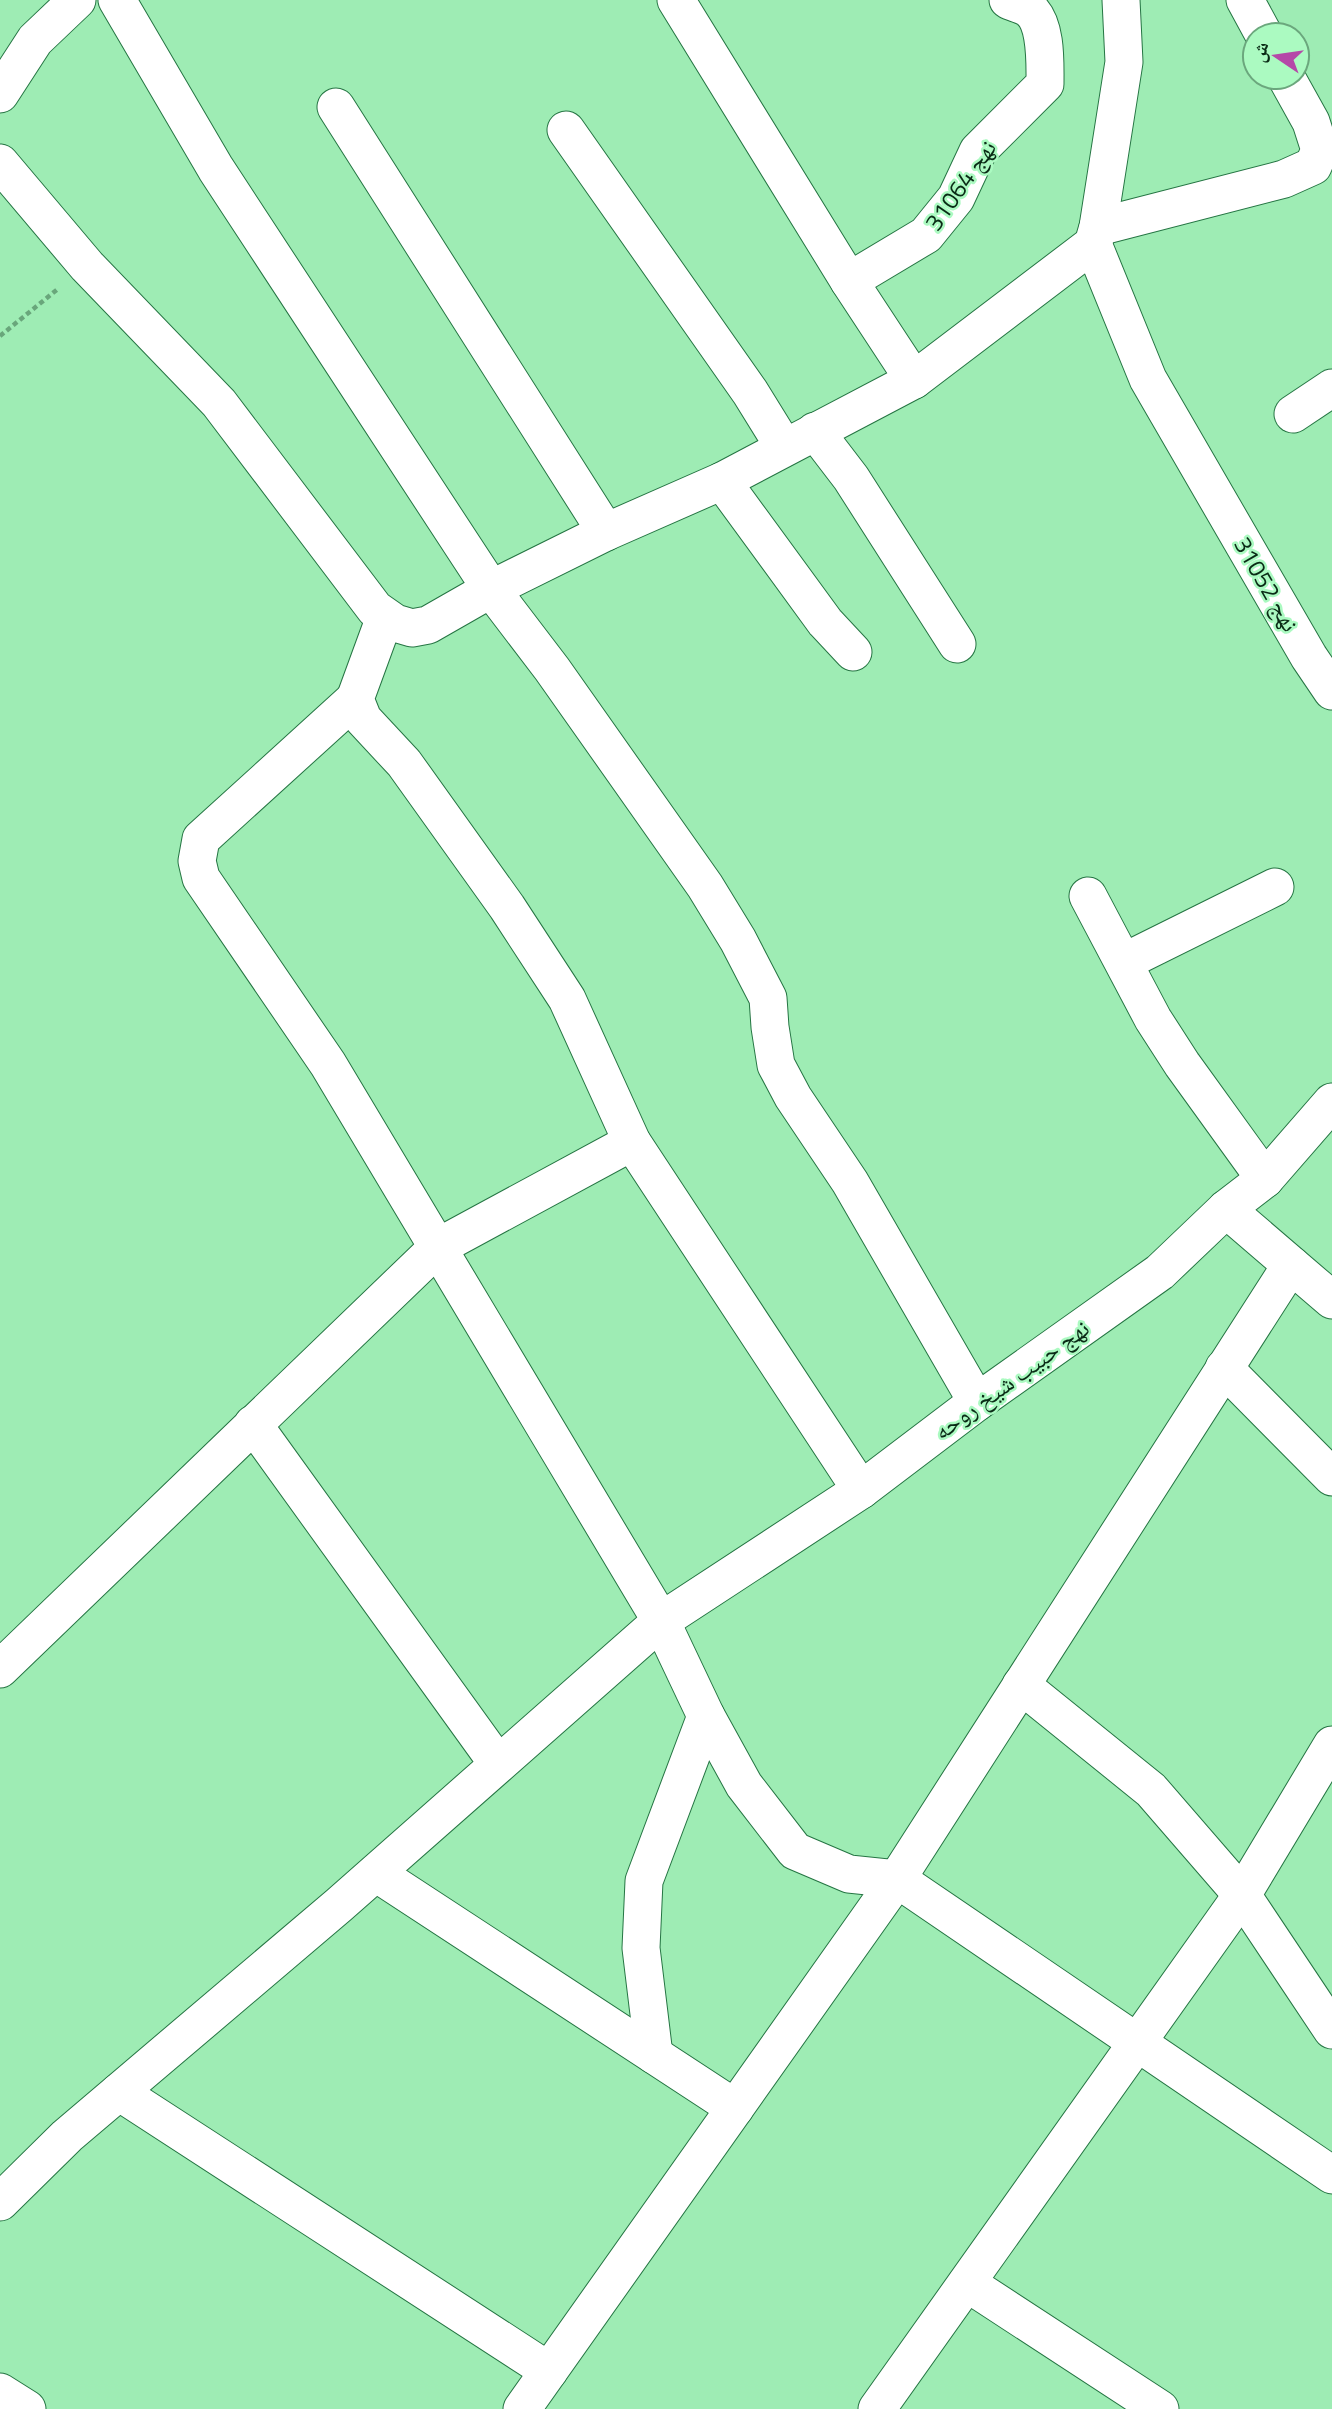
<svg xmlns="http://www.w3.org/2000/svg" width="1332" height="2409" font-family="'Titillium Web','Noto Naskh Arabic',sans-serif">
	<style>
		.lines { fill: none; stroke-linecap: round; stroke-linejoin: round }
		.minor-casing { stroke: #257543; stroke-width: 39 }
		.path { stroke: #69a67b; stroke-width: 4.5; stroke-dasharray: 5 3.5; stroke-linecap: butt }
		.minor { stroke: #fff; stroke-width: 37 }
		.labels { text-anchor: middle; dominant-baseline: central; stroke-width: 5; stroke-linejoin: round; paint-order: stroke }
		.street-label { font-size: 24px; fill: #0a2b16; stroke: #abfac1 }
	</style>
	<rect width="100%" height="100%" fill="#9eecb4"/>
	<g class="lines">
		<g class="minor-casing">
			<g id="minor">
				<path d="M117 0 216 169 491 589 552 669 705 886 738 940 768 998 770 1027 776 1065 793 1097 850 1182 977 1402"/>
				<path d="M676 0 849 281 914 380 1093 244 1098 227 1124 62 1121 0"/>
				<path d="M1245 0 1264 35"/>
				<path d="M0 94 35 40 77 0"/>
				<path d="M336 107 606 532"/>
				<path d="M566 130 750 392 784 447"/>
				<path d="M0 163 87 266 219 403 375 609 395 623 412 628 428 625 491 589 606 532 722 481"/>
				<path d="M1098 227 1284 179 1313 166 1320 150 1311 122 1286 77"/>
				<path d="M1093 244 1148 379 1309 657 1332 691"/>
				<path d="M849 281 926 235 956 198 978 151 1045 84C1045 64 1047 23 1029 9 1023 5 1014 3 1008 0"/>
				<path d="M1293 414 1332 388"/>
				<path d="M815 431 851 478 957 644"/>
				<path d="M385 617 355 699 363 719 404 763 507 907 567 999 632 1142 861 1490"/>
				<path d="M853 652 825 622 722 481 914 380"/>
				<path d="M355 699 201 839 197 861 201 878 328 1064 661 1621 706 1716 744 1785 795 1851 849 1874 897 1879 1332 2175"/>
				<path d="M1088 896 1153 1019 1182 1064 1265 1179"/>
				<path d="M1124 962 1275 887"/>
				<path d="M1226 1209 1332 1300"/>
				<path d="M1224 1368 1332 1477"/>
				<path d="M253 1424 498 1764"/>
				<path d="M0 1669 438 1247 632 1142"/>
				<path d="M1021 1685 1151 1790 1242 1895 1332 2030"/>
				<path d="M376 1873 735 2108"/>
				<path d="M654 2055 641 1948 644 1881 706 1716"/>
				<path d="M119 2092 549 2371"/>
				<path d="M0 2202 67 2136 339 1905 661 1621 861 1490 977 1402 1160 1272 1226 1209 1265 1179 1332 1102"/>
				<path d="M967 2283 1160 2409"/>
				<path d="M0 2392 27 2409"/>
				<path d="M522 2409 897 1879 1291 1265"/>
				<path d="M877 2409 1242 1895 1332 1745"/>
			</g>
		</g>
		<path class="path" d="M0 336 59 288"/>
		<use href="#minor" class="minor"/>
	</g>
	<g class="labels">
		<g class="street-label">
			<text transform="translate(960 185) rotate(-55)">نهج 31064</text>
			<text transform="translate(1267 584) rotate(60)">نهج 31052</text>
			<text transform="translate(1011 1379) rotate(-36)">نهج حبيب شيخ روحه</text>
		</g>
	</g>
	<g transform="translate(1276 56) rotate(283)"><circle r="33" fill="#abfac1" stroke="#6ba77d" stroke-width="2"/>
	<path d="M0-5L12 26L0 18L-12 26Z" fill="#b548a8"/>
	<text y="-10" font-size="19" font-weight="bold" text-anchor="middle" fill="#0a2b16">ش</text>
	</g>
</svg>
